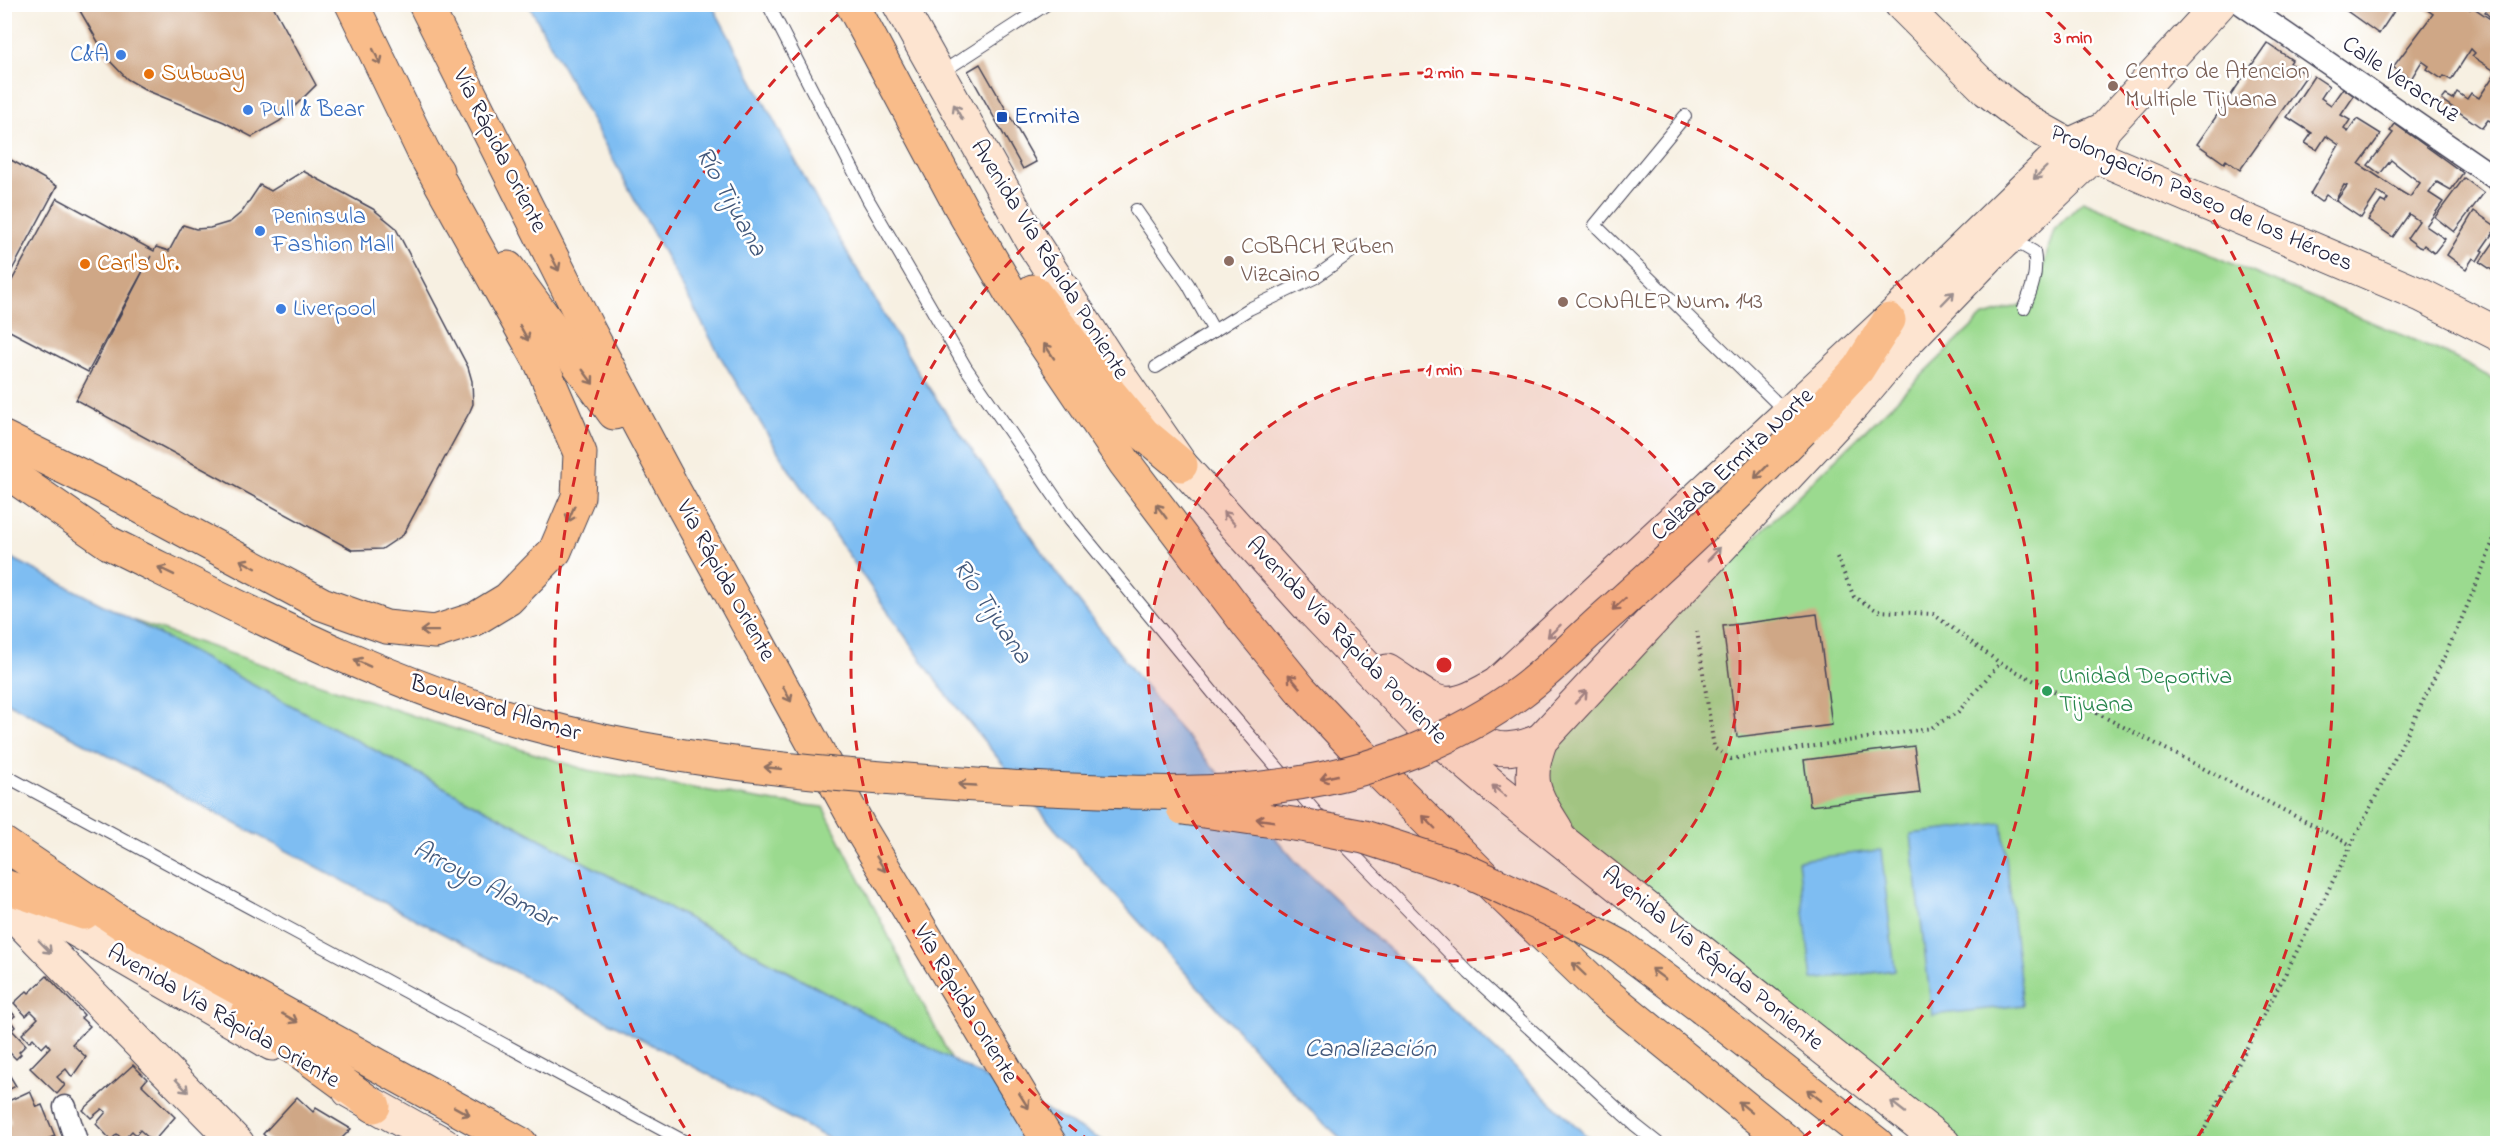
<svg xmlns="http://www.w3.org/2000/svg" width="2502" height="1148" font-family="'Indie Flower',sans-serif">
	<style>
		.green { fill: #9bda8f; stroke: #5e7e65; stroke-width: 1.5 }
		.water { fill: #7ebdf2; stroke: #507096; stroke-width: 1.5 }
		.building { fill: #cfa786 }
		.lines { fill: none; stroke-linecap: round; stroke-linejoin: round }
		.lane-casing { stroke: #424154; stroke-width: 14 }
		.street-casing { stroke: #424154; stroke-width: 25 }
		.secondary-casing { stroke: #424154; stroke-width: 35 }
		.highway-casing { stroke: #424154; stroke-width: 35 }
		.path { stroke: #424154; stroke-width: 4; stroke-dasharray: 1.5 4.5; stroke-linecap: butt }
		.lane { stroke: #fff; stroke-width: 12 }
		.street { stroke: #fff; stroke-width: 22 }
		.secondary { stroke: #fde4d0; stroke-width: 33 }
		.highway { stroke: #f9bc8a; stroke-width: 33 }
		.highway-bridge-casing { stroke: #424154; stroke-width: 35; stroke-linecap: butt }
		.highway-bridge { stroke: #f9bc8a; stroke-width: 33 }
		.oneway { stroke: #8e6f62 }
		.oneway2 { stroke: #9a8d8d }
		.ring { fill: none; stroke: #d62828; stroke-width: 3; stroke-dasharray: 10 8 }
		.shop-dot { fill: #3f7fe0; stroke: #fff; stroke-width: 2 }
		.food-dot { fill: #e8710a; stroke: #fff; stroke-width: 2 }
		.education-dot { fill: #8d6e63; stroke: #fff; stroke-width: 2 }
		.transit-dot { fill: #1a4fb4; stroke: #fff; stroke-width: 2 }
		.leisure-dot { fill: #2e9e5b; stroke: #fff; stroke-width: 2 }
		.labels { text-anchor: middle; dominant-baseline: central; stroke-width: 5; stroke-linejoin: round; paint-order: stroke }
		.shop-label { font-size: 24px; fill: #366cbe; stroke: #fff; text-anchor: start }
		.education-label { font-size: 24px; fill: #785e54; stroke: #fff; text-anchor: start }
		.food-label { font-size: 24px; fill: #c56008; stroke: #fff; text-anchor: start }
		.street-label { font-size: 24px; fill: #22223b; stroke: #fff }
		.transit-label { font-size: 24px; fill: #164399; stroke: #fff; text-anchor: start }
		.leisure-label { font-size: 24px; fill: #27864d; stroke: #fff; text-anchor: start }
		.water-label { font-size: 26px; font-style: italic; fill: #42587b; stroke: #fff }
		.centre { fill: #d62828; stroke: #fff; stroke-width: 3 }
		.ring-label { font-size: 18px; text-anchor: middle; font-weight: bold; fill: #d62828; stroke: #fff; stroke-width: 5; stroke-linejoin: round; paint-order: stroke }
	</style>
	<rect width="100%" height="100%" fill="#fff"/>
	<filter id="ink" filterUnits="userSpaceOnUse"><feTurbulence type="fractalNoise" baseFrequency=".0167" numOctaves="2"/><feDisplacementMap in="SourceGraphic" scale="12" xChannelSelector="R" yChannelSelector="G"/><feConvolveMatrix kernelMatrix="1 2 1 2 8 2 1 2 1" color-interpolation-filters="sRGB"/></filter>
	<filter id="wash" filterUnits="userSpaceOnUse"><feTurbulence type="fractalNoise" baseFrequency=".008" numOctaves="4" result="noise"/><feDisplacementMap in="SourceGraphic" scale="24" xChannelSelector="R" yChannelSelector="G"/><feGaussianBlur stdDeviation="1.35" result="paint"/><feColorMatrix in="noise" values="0 0 0 0 0 0 0 0 0 0 0 0 0 0 0 0 0 1.4 0 .05"/><feComposite in="paint" operator="in"/></filter>
	<g filter="url(#wash)">
		<rect width="100%" height="100%" fill="#f7f0e2"/>
		<g class="green">
			<path d="M2083 201 2447 354 2497 381V1143H1955L1568 833 1535 764 1542 744 1982 317 2033 301 2054 230Z"/>
			<path d="M132 620 423 719 587 770 775 802 823 807 953 1063 791 973Z"/>
		</g>
		<g class="water">
			<path d="M529 5H712L823 212 918 372 1055 571 1169 717 1298 864 1594 1143H1346L1309 1109 1055 829 939 685 788 468 720 356Z"/>
			<path d="M4 554 132 620 1107 1143H837L5 701Z"/>
			<path d="M2002 823 2023 1005 1932 1015 1911 834Z"/>
			<path d="M1881 850 1895 970 1812 980 1798 860Z"/>
		</g>
		<g id="blocks">
			<g class="building">
				<path d="M76 4H272L316 85 280 121 252 137 224 122 148 91 127 79 108 59Z"/>
				<path d="M2337 4H2397L2398 5 2379 34Z"/>
				<path d="M2419 4H2463L2470 9 2471 6 2496 23 2485 12 2491 5H2498V115L2493 122 2488 120 2482 128 2442 100 2446 95 2453 99 2457 92 2467 99 2471 93 2479 98 2496 72 2472 56 2475 53 2471 49 2451 80 2444 76 2442 79 2427 69 2429 66 2422 61 2411 79 2393 67 2433 14Z"/>
				<path d="M2267 43 2292 60 2290 63 2307 75 2240 170 2226 160 2224 163 2197 144Z"/>
				<path d="M980 64 1036 162 1023 169 968 71Z"/>
				<path d="M2314 76 2329 86 2321 98 2331 105 2343 88 2354 96 2341 115 2350 120 2344 129 2348 132 2357 119 2381 134 2359 164 2400 191 2410 197 2420 183 2391 160 2380 174 2368 165 2393 133 2390 131 2395 124 2463 173 2451 190 2437 182 2429 193 2443 202 2426 226 2445 239 2434 253 2424 245 2422 248 2419 247 2407 238 2419 221 2409 214 2393 237 2368 220 2381 201 2385 203 2388 199 2378 192 2361 218 2336 201 2347 186 2344 185 2335 201 2326 195 2321 202 2310 194 2339 145 2326 136 2317 150 2305 143 2312 133 2287 117Z"/>
				<path d="M4 156 57 186 4 285Z"/>
				<path d="M303 171 373 209 395 227 468 367 472 381 473 404 470 411 403 535 382 549 352 550 76 400 151 256 88 372 4 328V295L57 198 154 251 156 247 169 251 183 225 196 229 210 228 230 222 242 212 260 185 271 191Z"/>
				<path d="M2464 178 2484 193 2454 232 2435 217Z"/>
				<path d="M2474 211 2497 227 2481 250 2483 251 2477 261 2473 258 2466 269 2447 255Z"/>
				<path d="M2494 242 2498 244V274L2480 262Z"/>
				<path d="M1817 614 1832 725 1737 737 1723 626Z"/>
				<path d="M1914 746 1920 793 1810 806 1804 760Z"/>
				<path d="M47 976 84 1015 81 1018 90 1026 72 1044 86 1057 72 1077 66 1069 57 1077 65 1085 57 1094 30 1068 50 1047 47 1043 42 1048 33 1038 29 1042 22 1034 38 1018 31 1011 26 1016 14 1003 27 991 29 993Z"/>
				<path d="M10 1010 15 1016 10 1020 15 1027 12 1030 26 1045 19 1052 21 1054 16 1059 4 1047V1015Z"/>
				<path d="M133 1065 147 1079 142 1085 175 1117 153 1142 140 1130 136 1135 132 1131 123 1140 117 1134 111 1140 96 1124 106 1112 102 1109 91 1118 83 1110Z"/>
				<path d="M4 1066 16 1086 4 1092Z"/>
				<path d="M30 1091 37 1107 42 1105 55 1136 37 1143H4V1125L11 1123 9 1114 4 1117V1103Z"/>
				<path d="M297 1097 313 1112 316 1108 351 1129 337 1143H272L263 1134Z"/>
			</g>
		</g>
	</g>
	<g filter="url(#ink)">
		<use href="#blocks" fill-opacity="0" stroke="#424154" stroke-width="1.5"/>
		<g class="lines">
			<g class="lane-casing">
				<g id="lane">
					<path d="M768 4 869 201 966 368 1070 519 1214 694 1325 823"/>
					<path d="M939 74 1047 4"/>
					<path d="M1685 116 1595 225 1787 413"/>
					<path d="M1136 210 1188 284 1214 331"/>
					<path d="M2010 248 2022 245 2034 252C2038 273 2032 289 2024 308"/>
					<path d="M1156 367 1249 309 1314 278 1359 246"/>
					<path d="M4 775 689 1144"/>
					<path d="M1338 838 1469 973 1635 1125 1659 1144"/>
				</g>
			</g>
			<g class="street-casing">
				<g id="street">
					<path d="M2242 4 2498 180"/>
					<path d="M65 1107 77 1144"/>
				</g>
			</g>
			<g class="secondary-casing">
				<g id="secondary">
					<path d="M899 4 1033 243 1114 368 1181 465 1308 606 1424 727 1499 791 1944 1144"/>
					<path d="M1901 4 1987 90 2030 123 2069 145 2421 295 2498 334"/>
					<path d="M1387 671C1437 703 1441 718 1497 684L1889 320 2069 145 2104 129"/>
					<path d="M1489 696C1456 748 1499 759 1541 740"/>
					<path d="M1556 829C1534 794 1525 781 1541 740L1853 405 1908 340 1991 254 2093 156 2104 129 2219 4"/>
					<path d="M26 901 272 1044"/>
					<path d="M4 905 238 1144"/>
					<path d="M349 1091 444 1144"/>
				</g>
			</g>
			<g class="highway-casing">
				<g id="highway">
					<path d="M352 4 424 153 437 171"/>
					<path d="M425 4 589 331 675 492 861 830 1050 1144"/>
					<path d="M852 4 960 206 1013 297 1125 463 1248 625 1301 690 1360 753 1500 893 1600 989 1790 1144"/>
					<path d="M508 268 614 413"/>
					<path d="M1033 291 1110 393 1144 434 1181 465"/>
					<path d="M1802 430 1858 369 1889 320"/>
					<path d="M4 438 102 486 322 604 386 627 435 632 475 619 508 599 555 551 578 497 580 453 541 363 424 153"/>
					<path d="M4 470 109 543"/>
					<path d="M4 844 129 928 521 1144"/>
					<path d="M4 886 84 913"/>
					<path d="M1704 1009 1877 1144"/>
					<path d="M247 1013 374 1106"/>
				</g>
			</g>
			<g class="path">
				<path d="M1837 557 1854 597 1878 611 1933 614 2000 663 2351 845"/>
				<path d="M1697 631 1714 748 1731 759 1931 728 1958 712 2000 663"/>
				<path d="M2197 1144C2259 1024 2322 904 2382 784 2424 699 2467 616 2498 527"/>
			</g>
			<use href="#lane" class="lane"/>
			<use href="#street" class="street"/>
			<use href="#secondary" class="secondary"/>
			<use href="#highway" class="highway"/>
			<g class="highway-bridge-casing">
				<g id="highway-bridge">
					<path d="M109 543C245 610 382 683 529 723 630 751 730 764 833 774 905 780 976 786 1048 789 1178 794 1291 801 1416 750 1452 735 1491 714 1522 691 1554 667 1582 637 1613 610 1678 552 1741 492 1802 430"/>
					<path d="M1183 808 1307 826 1364 837 1462 869 1562 915 1620 946 1704 1009"/>
				</g>
			</g>
			<use href="#highway-bridge" class="highway-bridge"/>
		</g>
		<defs><path id="oneway-shaft" d="M-6 0H5M1.5-3L5.5 0L1.5 3" fill="none" stroke-width="1.6" stroke-linecap="round" stroke-linejoin="round" transform="scale(1.5)"/></defs>
		<g class="oneway">
			<use href="#oneway-shaft" transform="translate(377 57) rotate(64)"/>
			<use href="#oneway-shaft" transform="translate(555 263) rotate(63)"/>
			<use href="#oneway-shaft" transform="translate(524 333) rotate(61)"/>
			<use href="#oneway-shaft" transform="translate(1049 351) rotate(-124)"/>
			<use href="#oneway-shaft" transform="translate(588 377) rotate(54)"/>
			<use href="#oneway-shaft" transform="translate(1761 472) rotate(135)"/>
			<use href="#oneway-shaft" transform="translate(1161 511) rotate(-127)"/>
			<use href="#oneway-shaft" transform="translate(571 514) rotate(113)"/>
			<use href="#oneway-shaft" transform="translate(248 564) rotate(-152)"/>
			<use href="#oneway-shaft" transform="translate(166 571) rotate(-154)"/>
			<use href="#oneway-shaft" transform="translate(1619 604) rotate(138)"/>
			<use href="#oneway-shaft" transform="translate(429 631) rotate(-179)"/>
			<use href="#oneway-shaft" transform="translate(362 663) rotate(-156)"/>
			<use href="#oneway-shaft" transform="translate(1294 681) rotate(-130)"/>
			<use href="#oneway-shaft" transform="translate(787 694) rotate(62)"/>
			<use href="#oneway-shaft" transform="translate(773 768) rotate(-174)"/>
			<use href="#oneway-shaft" transform="translate(1329 777) rotate(167)"/>
			<use href="#oneway-shaft" transform="translate(967 785) rotate(-177)"/>
			<use href="#oneway-shaft" transform="translate(1265 820) rotate(-172)"/>
			<use href="#oneway-shaft" transform="translate(1429 822) rotate(-134)"/>
			<use href="#oneway-shaft" transform="translate(881 864) rotate(59)"/>
			<use href="#oneway-shaft" transform="translate(1579 969) rotate(-136)"/>
			<use href="#oneway-shaft" transform="translate(1658 974) rotate(-143)"/>
			<use href="#oneway-shaft" transform="translate(290 1018) rotate(29)"/>
			<use href="#oneway-shaft" transform="translate(1814 1095) rotate(-142)"/>
			<use href="#oneway-shaft" transform="translate(1024 1101) rotate(58)"/>
			<use href="#oneway-shaft" transform="translate(1745 1107) rotate(-141)"/>
			<use href="#oneway-shaft" transform="translate(462 1111) rotate(29)"/>
		</g>
		<g class="oneway2">
			<use href="#oneway-shaft" transform="translate(958 112) rotate(-119)"/>
			<use href="#oneway-shaft" transform="translate(2040 173) rotate(136)"/>
			<use href="#oneway-shaft" transform="translate(1948 298) rotate(-46)"/>
			<use href="#oneway-shaft" transform="translate(1229 518) rotate(-132)"/>
			<use href="#oneway-shaft" transform="translate(1714 554) rotate(-47)"/>
			<use href="#oneway-shaft" transform="translate(1554 631) rotate(137)"/>
			<use href="#oneway-shaft" transform="translate(1581 697) rotate(-47)"/>
			<use href="#oneway-shaft" transform="translate(1499 791) rotate(-141)"/>
			<use href="#oneway-shaft" transform="translate(45 947) rotate(46)"/>
			<use href="#oneway-shaft" transform="translate(182 1086) rotate(46)"/>
			<use href="#oneway-shaft" transform="translate(1898 1107) rotate(-142)"/>
		</g>
	</g>
	<circle cx="1444" cy="665" r="296" fill="#d62828" fill-opacity=".12"/>
	<g class="ring">
		<circle cx="1444" cy="665" r="296"/>
		<path d="M1091 1142A593 593 0 1 1 1797 1142"/>
		<path d="M694 1143A889 889 0 0 1 843 10M2045 10A889 889 0 0 1 2194 1143"/>
	</g>
	<g class="shop-dot">
		<circle cx="121" cy="55" r="6"/>
		<circle cx="248" cy="110" r="6"/>
		<circle cx="260" cy="231" r="6"/>
		<circle cx="281" cy="309" r="6"/>
	</g>
	<g class="food-dot">
		<circle cx="149" cy="74" r="6"/>
		<circle cx="85" cy="264" r="6"/>
	</g>
	<g class="education-dot">
		<circle cx="2113" cy="86" r="6"/>
		<circle cx="1229" cy="261" r="6"/>
		<circle cx="1563" cy="302" r="6"/>
	</g>
	<rect class="transit-dot" x="996" y="111" width="12" height="12" rx="3"/>
	<circle class="leisure-dot" cx="2047" cy="691" r="6"/>
	<g class="labels">
		<g class="shop-label">
			<text x="109" y="55" text-anchor="end">C&amp;A</text>
			<text x="260" y="110">Pull &amp; Bear</text>
			<text x="272" y="217">Peninsula<tspan x="272" dy="28">Fashion Mall</tspan></text>
			<text x="293" y="309">Liverpool</text>
		</g>
		<g class="education-label">
			<text x="2125" y="72">Centro de Atencion<tspan x="2125" dy="28">Multiple Tijuana</tspan></text>
			<text x="1241" y="247">COBACH Ruben<tspan x="1241" dy="28">Vizcaino</tspan></text>
			<text x="1575" y="302">CONALEP Num. 143</text>
		</g>
		<g class="food-label">
			<text x="161" y="74">Subway</text>
			<text x="97" y="264">Carl's Jr.</text>
		</g>
		<g class="street-label">
			<text transform="translate(2400 80) rotate(34)">Calle Veracruz</text>
			<text transform="translate(499 151) rotate(63)">Vía Rápida Oriente</text>
			<text transform="translate(2201 199) rotate(24)">Prolongación Paseo de los Héroes</text>
			<text transform="translate(1049 260) rotate(58)">Avenida Vía Rápida Poniente</text>
			<text transform="translate(1733 465) rotate(-43)">Calzada Ermita Norte</text>
			<text transform="translate(725 581) rotate(61)">Vía Rápida Oriente</text>
			<text transform="translate(1346 641) rotate(46)">Avenida Vía Rápida Poniente</text>
			<text transform="translate(495 709) rotate(17)">Boulevard Alamar</text>
			<text transform="translate(1712 959) rotate(39)">Avenida Vía Rápida Poniente</text>
			<text transform="translate(965 1004) rotate(59)">Vía Rápida Oriente</text>
			<text transform="translate(223 1017) rotate(30)">Avenida Vía Rápida Oriente</text>
		</g>
		<g class="transit-label">
			<text x="1014" y="117">Ermita</text>
		</g>
		<g class="leisure-label">
			<text x="2059" y="677">Unidad Deportiva<tspan x="2059" dy="28">Tijuana</tspan></text>
		</g>
		<g class="water-label">
			<text transform="translate(730 202) rotate(61)">Río Tijuana</text>
			<text transform="translate(991 612) rotate(56)">Río Tijuana</text>
			<text transform="translate(484 885) rotate(28)">Arroyo Alamar</text>
			<text x="1370" y="1050">Canalización</text>
		</g>
	</g>
	<circle cx="1444" cy="665" r="9" class="centre"/>
	<g class="ring-label">
		<text x="2073" y="43">3 min</text>
		<text x="1444" y="78">2 min</text>
		<text x="1444" y="375">1 min</text>
	</g>
	<rect width="2502" height="1148" fill="none" stroke="#fff" stroke-width="24"/>
</svg>
